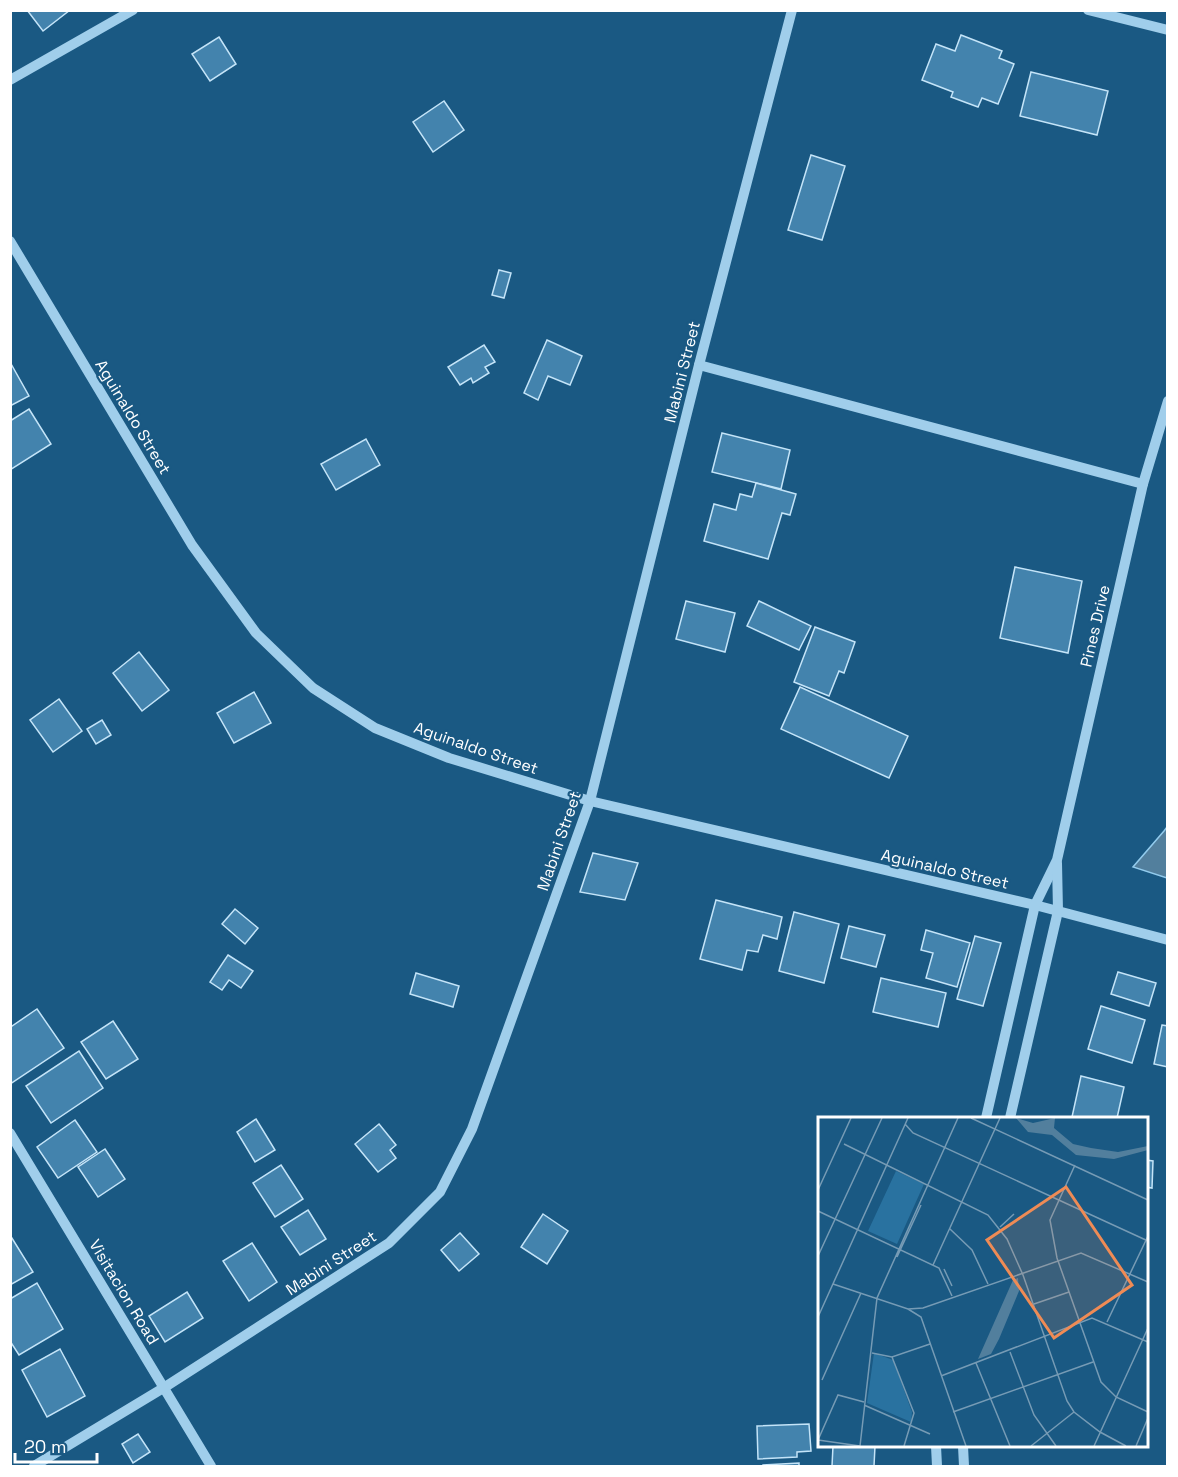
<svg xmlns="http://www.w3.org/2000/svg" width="1178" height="1477" font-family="'Space Grotesk',sans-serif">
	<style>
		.water { fill: #527f9d; stroke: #92cbed; stroke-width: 1.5 }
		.building { fill: #4383ad; stroke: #c4e4f8; stroke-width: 1.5 }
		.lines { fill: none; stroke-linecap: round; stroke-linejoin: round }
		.minor { stroke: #a0ceeb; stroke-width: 10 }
		.labels { text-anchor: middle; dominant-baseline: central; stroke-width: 4.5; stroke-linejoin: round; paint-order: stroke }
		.street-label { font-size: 16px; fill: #fff; stroke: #1a5983 }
		.inset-road { fill: none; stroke: #769bb5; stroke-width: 1.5 }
		.view { fill: #ef8b55; fill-opacity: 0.15; stroke: #ef8b55; stroke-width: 3 }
		.inset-edge { fill: none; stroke: #fff; stroke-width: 3 }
	</style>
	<rect width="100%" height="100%" fill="#1a5983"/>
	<path class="water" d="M1167 827V878L1133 867 1164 831Z"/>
	<g class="building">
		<path d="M27 10H70L43 31Z"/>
		<path d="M961 35 1002 51 999 58 1014 64 998 104 982 98 978 107 951 97 953 92 922 80 936 44 955 51Z"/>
		<path d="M219 37 236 64 210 81 192 54Z"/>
		<path d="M1031 72 1108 91 1097 135 1020 116Z"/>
		<path d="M444 101 464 130 433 152 413 122Z"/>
		<path d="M811 155 845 166 822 240 788 230Z"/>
		<path d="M499 270 511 273 504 298 492 295Z"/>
		<path d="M547 340 582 356 570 385 548 376 538 400 524 393Z"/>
		<path d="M484 345 495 362 485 367 489 373 473 383 471 378 460 385 448 367Z"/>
		<path d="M10 362 29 396 10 406Z"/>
		<path d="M29 409 51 444 10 470V421Z"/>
		<path d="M722 433 790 450 781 489 712 472Z"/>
		<path d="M366 439 380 465 336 490 321 464Z"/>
		<path d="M756 483 796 494 790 515 782 513 768 559 704 541 714 504 736 510 740 494 752 497Z"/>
		<path d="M1015 567 1082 581 1068 653 1000 638Z"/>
		<path d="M686 601 735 613 725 652 676 639Z"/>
		<path d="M759 601 811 626 799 650 747 626Z"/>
		<path d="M815 627 855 642 844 673 839 671 829 696 794 682Z"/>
		<path d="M139 652 169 690 142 711 113 673Z"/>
		<path d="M800 687 908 736 889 778 781 729Z"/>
		<path d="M254 692 271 723 234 743 217 713Z"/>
		<path d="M59 699 82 731 53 752 30 720Z"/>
		<path d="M102 720 111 735 96 744 87 729Z"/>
		<path d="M593 853 638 863 625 900 580 892Z"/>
		<path d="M716 900 782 917 777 939 763 935 758 952 747 950 742 970 700 959Z"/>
		<path d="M235 909 258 928 245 944 222 924Z"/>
		<path d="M794 912 839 924 824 983 779 971Z"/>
		<path d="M849 926 885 935 876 967 841 958Z"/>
		<path d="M926 930 970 943 957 987 926 978 933 953 921 950Z"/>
		<path d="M975 936 1001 943 983 1006 957 999Z"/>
		<path d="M228 955 253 971 241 988 229 980 222 990 210 982Z"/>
		<path d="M1118 972 1156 983 1149 1006 1111 994Z"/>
		<path d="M416 973 459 986 453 1007 410 994Z"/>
		<path d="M881 978 946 993 938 1027 873 1012Z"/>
		<path d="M1101 1006 1145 1020 1132 1063 1088 1049Z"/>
		<path d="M37 1009 64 1048 10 1084V1024L12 1026Z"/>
		<path d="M113 1021 138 1059 106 1079 81 1042Z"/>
		<path d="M1162 1025 1168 1026V1067L1154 1064Z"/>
		<path d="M79 1051 103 1088 51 1123 26 1086Z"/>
		<path d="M1081 1076 1124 1087 1117 1118H1076L1072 1117Z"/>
		<path d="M256 1119 275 1150 255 1162 237 1132Z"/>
		<path d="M75 1120 97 1152 58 1178 37 1147Z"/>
		<path d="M379 1124 396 1145 390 1150 396 1158 378 1172 355 1144Z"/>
		<path d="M105 1149 125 1179 98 1197 78 1167Z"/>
		<path d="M1146 1160 1153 1161 1152 1188 1146 1187Z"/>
		<path d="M281 1165 303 1199 275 1217 253 1183Z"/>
		<path d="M308 1210 326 1239 300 1255 281 1227Z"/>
		<path d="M543 1214 568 1231 547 1264 521 1247Z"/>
		<path d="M460 1233 479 1254 459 1271 441 1250Z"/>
		<path d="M10 1235 33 1272 10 1285Z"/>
		<path d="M252 1243 277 1282 249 1301 223 1261Z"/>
		<path d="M37 1283 63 1329 19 1355 10 1341V1299Z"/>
		<path d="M187 1292 203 1318 165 1342 149 1316Z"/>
		<path d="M60 1349 85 1396 47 1417 22 1370Z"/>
		<path d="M809 1424 811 1451 797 1452V1457L758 1459 757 1426Z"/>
		<path d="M138 1434 150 1452 133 1463 122 1444Z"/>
		<path d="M833 1446H875L874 1466H832Z"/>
		<path d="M799 1463V1466H763V1465Z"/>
	</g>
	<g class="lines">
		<g class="minor">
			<path d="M1088 10 1168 30"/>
			<path d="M10 80 133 10"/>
			<path d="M10 241 192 545 256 633 313 688 375 728 449 758 590 801 1035 905 1168 940"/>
			<path d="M699 365 1143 484"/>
			<path d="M986 1118 1035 905 1057 860 1143 484 1168 401"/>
			<path d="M1010 1118 1058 911 1057 863"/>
			<path d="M10 1133 211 1466"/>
			<path d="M936 1446 937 1466"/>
			<path d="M963 1446 964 1466"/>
			<path d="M34 1466 165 1387 389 1243 440 1192 472 1129 590 801 699 365 792 10"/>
		</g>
	</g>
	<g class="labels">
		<g class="street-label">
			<text transform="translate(682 372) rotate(-76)">Mabini Street</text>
			<text transform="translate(133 417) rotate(59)">Aguinaldo Street</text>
			<text transform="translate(1095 626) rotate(-77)">Pines Drive</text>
			<text transform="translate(476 748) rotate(19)">Aguinaldo Street</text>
			<text transform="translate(559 841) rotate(-71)">Mabini Street</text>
			<text transform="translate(945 869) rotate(13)">Aguinaldo Street</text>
			<text transform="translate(331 1263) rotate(-33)">Mabini Street</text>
			<text transform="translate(124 1292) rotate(59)">Visitacion Road</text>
		</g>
	</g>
	<g transform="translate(818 1117)">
		<rect width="330" height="330" fill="#1a5983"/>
		<path d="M78 54 106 67 79 127 50 114ZM56 236 75 243 94 295 93 305 49 286Z" fill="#2972a0"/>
		<path d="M198 1 215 6 237 1 236 11 255 27 273 31 300 35 330 29V33L296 42 258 38 234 18 210 15ZM200 161 201 174 181 222 173 237 160 242 195 163Z" fill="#527f9d"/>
		<path class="inset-road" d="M153 1 330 83M87 7 95 16 330 124M26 27 170 98 189 122 205 158 249 284 256 295 282 315 308 329M257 48 232 103 239 141 283 265 298 280 330 295M0 73 33 1M0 94 121 151 134 179M182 110 196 97M132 112 154 133 170 167M0 139 64 1M79 140 103 88M115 148 182 1M126 152 134 169M15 167 90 192 105 191 263 136 330 165M216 187 251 175M90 192 103 200 148 329M0 200 90 1M289 205 330 119M192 235 216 298 238 329M54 236 74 240 112 227M74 240 96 296 86 329M158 246 192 329M123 259 274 201 330 225M4 263 43 176M46 288 112 317M135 295 275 245M0 323 20 278 46 285M0 323 42 329M42 329 59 181 140 1M213 329 256 295M276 329 330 211M318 329 330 301"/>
		<path class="view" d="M248 70 314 168 236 221 169 123Z"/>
		<rect width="330" height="330" class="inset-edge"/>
	</g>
	<rect width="1178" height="1477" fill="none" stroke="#ffffff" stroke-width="24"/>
	<path d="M15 1453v9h82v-9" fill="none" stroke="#ffffff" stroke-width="3"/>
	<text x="24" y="1453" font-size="18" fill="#ffffff" stroke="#1a5983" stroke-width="4.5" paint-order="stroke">20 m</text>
</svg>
